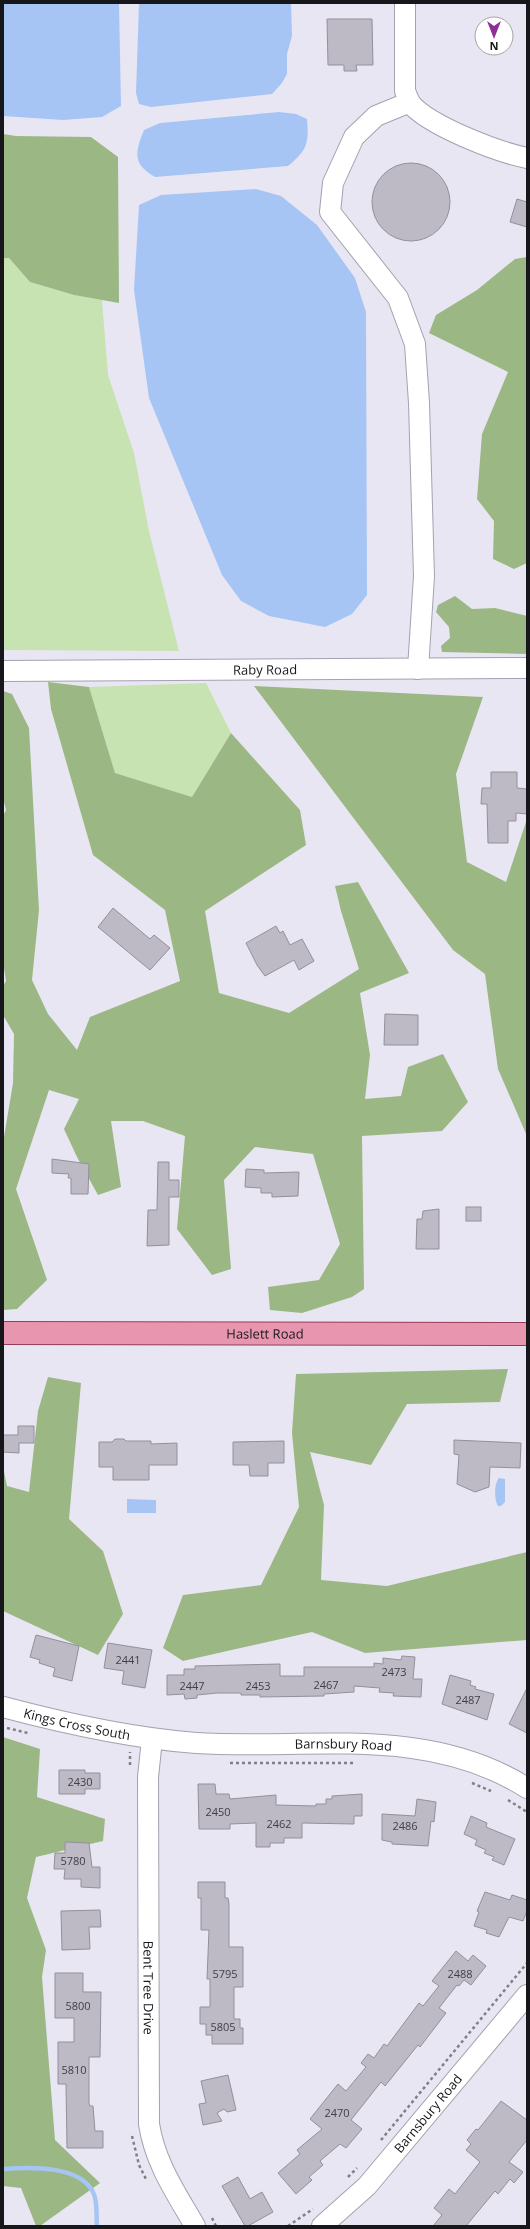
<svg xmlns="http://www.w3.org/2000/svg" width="530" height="2229" font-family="'Open Sans',sans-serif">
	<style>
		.green { fill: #c7e3b1 }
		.forest { fill: #9bb784 }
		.water { fill: #a6c5f5 }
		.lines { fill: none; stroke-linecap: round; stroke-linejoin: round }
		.stream { stroke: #a6c5f5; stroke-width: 4.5 }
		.building { fill: #bdb9c5; stroke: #93909b }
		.minor-casing { stroke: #a4a2ae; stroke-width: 22 }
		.major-casing { stroke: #953c5a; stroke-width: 24 }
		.path { stroke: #807e87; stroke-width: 2.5; stroke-dasharray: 3 3; stroke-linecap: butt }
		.minor { stroke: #fff; stroke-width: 20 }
		.major { stroke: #e896b0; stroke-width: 22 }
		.labels { text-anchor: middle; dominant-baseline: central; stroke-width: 3.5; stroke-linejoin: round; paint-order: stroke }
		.number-label { font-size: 11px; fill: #404046 }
		.street-label { font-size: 13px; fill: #17171b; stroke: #fff }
	</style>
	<rect width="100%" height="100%" fill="#e9e6f3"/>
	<g class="green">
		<path d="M3 258H9L30 282 74 295 102 300 108 375 134 453 149 531 179 651 3 650Z"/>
		<path d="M206 683 231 733 192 797 115 773 89 687Z"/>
	</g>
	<g class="forest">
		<path d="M3 134 16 136 91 137 118 157 119 303 74 295 30 282 9 258H3Z"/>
		<path d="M527 257V563L514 569 493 559 494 521 477 499 482 434 508 372 429 333 436 315 477 290 515 259Z"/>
		<path d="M455 596 472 609 495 608 527 616V654L442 652 441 646 450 638 449 627 436 612 438 605Z"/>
		<path d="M48 682 89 687 115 773 192 797 231 733 300 810 306 845 205 911 219 993 289 1013 359 969 341 911 335 886 358 882 409 973 360 993 370 1055 365 1099 401 1096 408 1067 443 1054 468 1102 442 1131 362 1136 364 1289 352 1297 302 1313 270 1310 268 1287 319 1280 340 1244 313 1154 255 1147 224 1180 231 1269 212 1275 177 1229 185 1136 143 1121H111L121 1187 98 1195 77 1157 64 1129 79 1099 49 1090 16 1189 47 1280 17 1309 3 1310V1143L13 1083 14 1034 3 1015V986L6 981 3 961V816L6 810 3 798V691L12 694 29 728 39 910 32 980 48 1014 77 1050 90 1017 180 981 165 910 93 855 51 709Z"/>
		<path d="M254 686 483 697 456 774 467 862 506 882 527 819V1136L498 1069 485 974 453 950Z"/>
		<path d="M508 1369 500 1402 407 1404 371 1465 310 1452 324 1505 321 1580 387 1586 527 1552V1640L365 1653 312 1632 183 1661 163 1648 183 1595 261 1585 299 1507 292 1433 296 1374Z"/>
		<path d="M48 1377 81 1383 69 1519 103 1551 123 1614 98 1655 3 1611V1467L7 1486 29 1492 38 1411Z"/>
		<path d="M3 1737 40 1749 37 1797 105 1819 103 1841 36 1857 27 1898 46 1950 42 1977 55 2140 100 2183 40 2226H36L21 2188 3 2186Z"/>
	</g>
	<g class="water">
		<path d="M3 3H119L121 106 102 117 63 120 3 116Z"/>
		<path d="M139 3H291L292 36 287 54V74L282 83 272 94 151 107 139 104 136 93Z"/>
		<path d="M279 112 296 114 307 119C309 144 307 150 288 166L155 177C132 164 135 152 144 130L160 123Z"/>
		<path d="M256 189 281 196 317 225 355 278 366 312 367 595 352 614 325 627 269 616 241 601 222 575 149 398 134 290 139 205 161 195Z"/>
		<path d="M499 1478 505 1479V1502L501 1506H498C494 1500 494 1483 499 1478Z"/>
		<path d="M127 1499 156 1500V1513H127Z"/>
	</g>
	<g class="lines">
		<path class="stream" d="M3 2169C30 2167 79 2165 93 2192 98 2201 96 2216 97 2226"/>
	</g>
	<g class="building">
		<path d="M327 19H372L373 65H356L357 71H344V65H328Z"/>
		<circle cx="411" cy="202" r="39"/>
		<path d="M517 199 527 202V227L510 222Z"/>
		<path d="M491 772H517V788L527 789V814L516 813V821H508V843H488L487 804H481L482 788H491Z"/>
		<path d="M113 908 150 939 154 935 170 948 150 970 98 927Z"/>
		<path d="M276 926 280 933 283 931 290 945 302 939 314 961 299 970 294 960 265 976 257 965 246 943Z"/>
		<path d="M385 1014 418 1015V1045H384Z"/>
		<path d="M52 1159 89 1164 88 1194H71V1178H68L69 1174 52 1173Z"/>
		<path d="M158 1162H169V1180H179V1197H169V1245L147 1246 148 1210H157Z"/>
		<path d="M246 1169 264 1170V1173L299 1172 298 1196 272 1197V1193H261V1188L245 1187Z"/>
		<rect x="466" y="1207" width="15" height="14"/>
		<path d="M439 1209V1249H416L417 1219H422L423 1211Z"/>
		<path d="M18 1426H34V1443H19V1453L3 1452V1435H18Z"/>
		<path d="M115 1439H124L126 1441H151V1444L177 1443V1465H149V1480H113V1467H99V1442H112Z"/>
		<path d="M454 1440 521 1443 520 1468 490 1467 489 1487 475 1492 457 1484 459 1455 454 1454Z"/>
		<path d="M284 1441V1463H268V1476H250L249 1465H233V1442Z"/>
		<path d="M36 1635 79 1646 72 1681 53 1676 55 1668 39 1663 40 1660 30 1657Z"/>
		<path d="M108 1643 152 1650 145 1688 122 1684 124 1671 104 1668Z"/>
		<path d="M402 1656 415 1657 413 1679H422L421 1697 393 1696 394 1693 379 1692 380 1688 354 1686V1692L324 1694V1696L260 1697V1695H241V1693H217L197 1695V1698L185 1699 184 1694 167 1695V1675H184V1669H195V1666L280 1664V1676H304V1667H374V1663L383 1664V1658L401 1660Z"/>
		<path d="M450 1675 471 1681 470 1685 476 1687 475 1689 494 1694 487 1720 442 1704Z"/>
		<path d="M527 1688V1733L509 1724Z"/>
		<path d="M59 1770H85V1773H100V1789H85V1794H59Z"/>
		<path d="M198 1784H215L216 1794H229L230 1799 276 1795V1805L316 1806V1804H326V1799H332V1796L362 1794V1816H354V1824L302 1823V1838H284V1843H270V1847H256V1823L230 1824V1829H199Z"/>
		<path d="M417 1799 436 1802 434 1822 431 1821 428 1846 392 1844V1842L382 1840V1814L415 1816Z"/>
		<path d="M471 1816 487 1823 486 1827 515 1839 504 1865 492 1860 494 1857 484 1853 486 1850 475 1845 477 1840 464 1834Z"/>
		<path d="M65 1842 89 1843 92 1867H100V1888L81 1887V1879H64L65 1869H54L55 1853H65Z"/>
		<path d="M198 1882H225V1898H228L229 1904V1947H243V1987H234V2019H240V2028H243V2044H212V2035H206V2024H200V2007H210V1979H207L209 1930H201V1898H198Z"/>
		<path d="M485 1892 510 1900 512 1895 527 1900V1911L523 1921 509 1917 499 1937 486 1933 487 1930 474 1926 479 1912 477 1911Z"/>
		<path d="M100 1910 101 1927H89L90 1949 62 1950 61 1911Z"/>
		<path d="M456 1951 468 1961 473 1955 486 1966 471 1985 464 1980 459 1986 457 1985 439 2008 446 2013 420 2047 418 2045 385 2086 381 2082 351 2120 362 2129 346 2148 340 2144 320 2161 323 2165 309 2177 312 2180 296 2194 278 2173 300 2154 297 2150 322 2129 310 2119 338 2084 346 2091 366 2067 361 2063 368 2054 374 2058 384 2044 387 2046 419 2003 423 2006 439 1986 432 1981Z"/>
		<path d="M55 1973H83V1992H101L100 2057H89V2103L90 2106H93L95 2131H103V2148H67L66 2084H58V2042H74V2018H55Z"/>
		<path d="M228 2075 236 2110 227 2112 224 2109 217 2113 222 2121 203 2125 199 2104 206 2103 201 2081Z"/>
		<path d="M501 2101 527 2120V2140L509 2162 523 2172 514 2183 510 2179 498 2194 495 2191 466 2226H433L442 2215 434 2208 449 2189 455 2194 480 2162 466 2150 471 2144 467 2140 476 2129 478 2130Z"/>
		<path d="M238 2177 250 2199 262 2192 273 2212 248 2226H245L222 2186Z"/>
	</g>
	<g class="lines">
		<g class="minor-casing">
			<g id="minor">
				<path d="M405 3V91C407 95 408 100 410 103 429 126 498 152 527 158"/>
				<path d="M410 102 376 116 354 137 333 183 330 212 398 298 415 344 419 403 424 576 418 669"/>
				<path id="s1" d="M3 671 527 668"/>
				<path id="s2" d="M3 1707C67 1724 130 1738 196 1743 309 1750 426 1724 527 1788"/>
				<path id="s3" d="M152 1739 148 1777 149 2124C155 2163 176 2193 195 2226"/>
				<path id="s4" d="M322 2226 367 2186 527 1995"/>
			</g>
		</g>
		<g class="major-casing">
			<g id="major">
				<path id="s5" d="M3 1333 527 1334"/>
			</g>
		</g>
		<g class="path">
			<path d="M7 1728 28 1733"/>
			<path d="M230 1763H353"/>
			<path d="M130 1765V1752"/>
			<path d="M472 1783 491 1791"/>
			<path d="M508 1800 527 1812"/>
			<path d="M132 2136 139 2165 146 2179"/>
			<path d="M381 2140 527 1963"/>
			<path d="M348 2177 357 2168"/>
			<path d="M212 2218 216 2226"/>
			<path d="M288 2226 313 2209"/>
		</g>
		<use href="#minor" class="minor"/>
		<use href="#major" class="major"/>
	</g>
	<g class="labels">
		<g class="number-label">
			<text x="128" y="1659">2441</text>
			<text x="394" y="1671">2473</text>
			<text x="326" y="1684">2467</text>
			<text x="192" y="1685">2447</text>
			<text x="258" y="1685">2453</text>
			<text x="468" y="1699">2487</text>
			<text x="80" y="1781">2430</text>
			<text x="218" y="1811">2450</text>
			<text x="279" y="1823">2462</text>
			<text x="405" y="1825">2486</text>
			<text x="73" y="1860">5780</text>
			<text x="225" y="1973">5795</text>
			<text x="460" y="1973">2488</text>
			<text x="78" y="2005">5800</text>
			<text x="223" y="2026">5805</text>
			<text x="74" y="2069">5810</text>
			<text x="337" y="2112">2470</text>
		</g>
		<g class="street-label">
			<text stroke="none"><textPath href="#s1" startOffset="262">Raby Road</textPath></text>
			<text stroke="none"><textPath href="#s5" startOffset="262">Haslett Road</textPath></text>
			<text stroke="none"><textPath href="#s2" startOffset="76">Kings Cross South</textPath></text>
			<text stroke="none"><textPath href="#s2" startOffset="344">Barnsbury Road</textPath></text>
			<text stroke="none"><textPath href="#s3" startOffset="249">Bent Tree Drive</textPath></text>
			<text stroke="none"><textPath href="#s4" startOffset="155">Barnsbury Road</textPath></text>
		</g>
	</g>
	<rect width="530" height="2229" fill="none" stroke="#17171b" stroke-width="8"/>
	<g transform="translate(494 36) rotate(180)"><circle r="19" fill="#ffffff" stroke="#a2a2a4"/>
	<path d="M0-3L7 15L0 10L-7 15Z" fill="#8f2e96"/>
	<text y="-6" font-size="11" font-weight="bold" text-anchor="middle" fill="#17171b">N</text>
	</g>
</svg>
